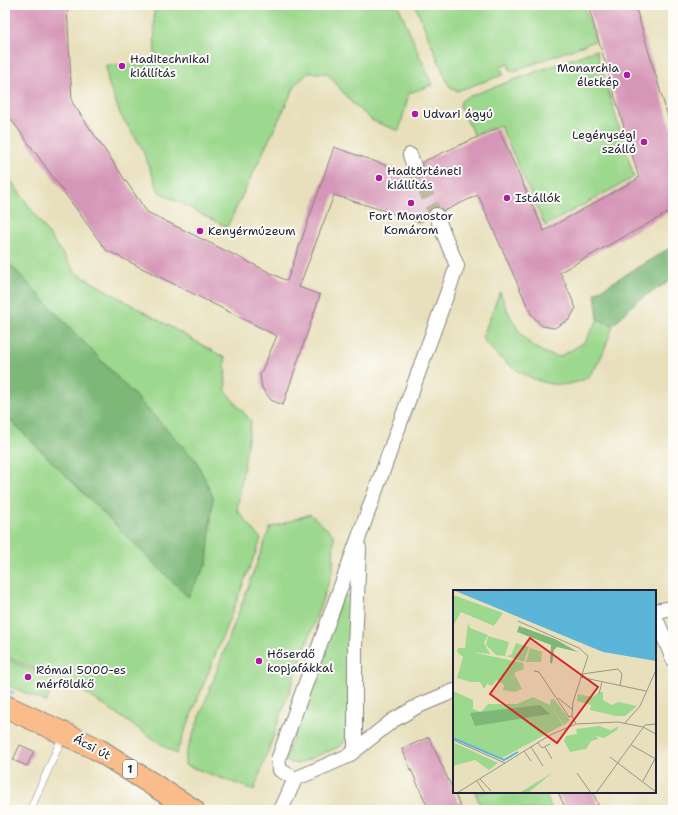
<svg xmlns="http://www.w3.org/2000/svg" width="678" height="815" font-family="'Shantell Sans',sans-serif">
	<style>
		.green { fill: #9cd88d; stroke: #5f7d64 }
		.forest { fill: #7db878; stroke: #506d5a }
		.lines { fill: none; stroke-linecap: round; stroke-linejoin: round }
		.stream { stroke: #5ab5d8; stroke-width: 4 }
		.building { fill: #d596b7 }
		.minor-tunnel { stroke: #c0baa2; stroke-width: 14; stroke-dasharray: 14 7; stroke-linecap: butt }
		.service-casing { stroke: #85817c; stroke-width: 8 }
		.minor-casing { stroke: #85817c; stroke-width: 16 }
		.primary-casing { stroke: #85817c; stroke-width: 24 }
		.service { stroke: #fff; stroke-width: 7 }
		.minor { stroke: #fff; stroke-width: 14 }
		.primary { stroke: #fabc8b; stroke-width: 22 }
		.poi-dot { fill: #b5179e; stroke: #fdfcf7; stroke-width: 1.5 }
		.labels { text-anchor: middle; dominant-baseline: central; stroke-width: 4; stroke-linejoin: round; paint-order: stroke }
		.shield { fill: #fdfcf7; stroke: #646373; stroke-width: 1 }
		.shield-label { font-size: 11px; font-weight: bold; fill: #22223b }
		.poi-label { font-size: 12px; fill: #22223b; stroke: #fdfcf7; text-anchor: start }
		.street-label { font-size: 12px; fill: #22223b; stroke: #fdfcf7 }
		.inset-river { fill: none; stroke: #5ab5d8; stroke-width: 2 }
		.inset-road { fill: none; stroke: #999488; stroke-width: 1 }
		.view { fill: #d62828; fill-opacity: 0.15; stroke: #d62828; stroke-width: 2 }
		.inset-edge { fill: none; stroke: #22223b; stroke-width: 2 }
	</style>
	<rect width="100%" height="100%" fill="#fdfcf7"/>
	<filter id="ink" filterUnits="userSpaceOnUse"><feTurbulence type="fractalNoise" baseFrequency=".025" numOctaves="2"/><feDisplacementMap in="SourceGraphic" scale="8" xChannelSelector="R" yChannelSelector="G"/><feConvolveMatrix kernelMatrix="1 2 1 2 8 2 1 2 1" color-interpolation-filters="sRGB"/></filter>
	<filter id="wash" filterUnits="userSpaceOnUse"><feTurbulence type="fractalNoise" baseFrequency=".012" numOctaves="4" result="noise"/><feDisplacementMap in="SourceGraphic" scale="16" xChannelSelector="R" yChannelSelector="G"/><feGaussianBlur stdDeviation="0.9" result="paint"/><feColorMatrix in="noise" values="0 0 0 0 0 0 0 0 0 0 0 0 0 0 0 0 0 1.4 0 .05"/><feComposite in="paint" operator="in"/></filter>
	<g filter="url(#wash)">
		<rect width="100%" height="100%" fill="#e8e0bc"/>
		<g class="green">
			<path d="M154 5H398L432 85 409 93 399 131 373 121 352 103 327 73H308L296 84 227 227 159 192 141 146 121 116 108 82 106 65 155 64Z"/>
			<path d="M415 5H584L595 41 511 72 508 64 501 67 503 75 457 91 449 86Z"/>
			<path d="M596 50 634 177 545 226 500 125 474 135 460 106 461 101 467 97Z"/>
			<path d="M5 172 76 273 225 358 226 392 251 421 237 510 261 539 176 754 78 688 5 656Z"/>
			<path d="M500 292C508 313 519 340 541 351 546 354 553 355 559 357L585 342 598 319 613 325C607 342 600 368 585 379 582 381 577 382 573 383 541 392 500 363 482 338Z"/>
			<path d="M310 514 334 535 333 570 254 790 185 765V756L270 528Z"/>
			<path d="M342 596H352L348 737 341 746 297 764 285 761Z"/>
			<path d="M7 659 55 681 46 702 5 684V665Z"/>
			<path d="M475 792H545L552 810H482Z"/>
		</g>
		<g class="forest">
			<path d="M673 246V279L637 301 613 325 598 319 595 293Z"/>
			<path d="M5 259 196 460 213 497 207 563 188 597 5 415Z"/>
		</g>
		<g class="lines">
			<path class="stream" d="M5 690 13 693"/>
		</g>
		<g id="blocks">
			<g class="building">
				<path d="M5 5H67L72 102 147 212 287 281 334 147 402 171 406 169 412 174H417L422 168V162L498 128 544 231 639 178 588 5H635L673 134V210L560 272 576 308 569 320 554 328 542 326 531 314 478 195 444 211 438 207H432L428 213V218L420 222 334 195 299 287 320 295 283 405 271 400 262 388 260 375 277 336 106 250 5 111Z"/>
				<path d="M429 737 462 810H429L402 749Z"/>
				<path d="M20 745 34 751 27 766 13 760Z"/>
				<path d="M558 792H593L599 807 592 810H566Z"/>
			</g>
		</g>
	</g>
	<g filter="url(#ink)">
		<use href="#blocks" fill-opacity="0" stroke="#85817c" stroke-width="1"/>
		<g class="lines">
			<path class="minor-tunnel" d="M414 166 436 215"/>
			<g class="service-casing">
				<path id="service" d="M31 808 63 736"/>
			</g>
			<g class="minor-casing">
				<g id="minor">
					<path d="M410 155 414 166"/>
					<path d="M655 611 673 608"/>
					<path d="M655 616 673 659"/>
					<path d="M355 750V646L359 548"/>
					<path d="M295 779 280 770 278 760 457 266 436 215"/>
					<path d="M281 810 295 779 348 756 392 721 418 706 454 691"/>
				</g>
			</g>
			<g class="primary-casing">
				<path id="primary" d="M5 706 97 749 193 810"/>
			</g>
			<use href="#service" class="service"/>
			<use href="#minor" class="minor"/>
			<use href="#primary" class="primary"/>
		</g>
	</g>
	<g class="poi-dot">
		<circle cx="122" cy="66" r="4"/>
		<circle cx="627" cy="75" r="4"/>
		<circle cx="415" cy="114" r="4"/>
		<circle cx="644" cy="142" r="4"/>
		<circle cx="379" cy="178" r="4"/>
		<circle cx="507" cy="198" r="4"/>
		<circle cx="411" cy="203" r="4"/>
		<circle cx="200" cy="231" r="4"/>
		<circle cx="259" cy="661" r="4"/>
		<circle cx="28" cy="677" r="4"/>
	</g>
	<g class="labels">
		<rect class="shield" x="123" y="760" width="14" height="18" rx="3"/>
		<g class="shield-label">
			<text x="130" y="769">1</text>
		</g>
		<g class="poi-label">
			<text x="130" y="59">Haditechnikai<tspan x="130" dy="14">kiállítás</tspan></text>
			<text x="619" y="68" text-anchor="end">Monarchia<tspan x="619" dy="14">életkép</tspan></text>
			<text x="423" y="114">Udvari ágyú</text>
			<text x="636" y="135" text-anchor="end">Legénységi<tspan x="636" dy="14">szálló</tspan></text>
			<text x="387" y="171">Hadtörténeti<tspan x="387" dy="14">kiállítás</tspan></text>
			<text x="515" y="198">Istállók</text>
			<text x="411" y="216" text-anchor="middle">Fort Monostor<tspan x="411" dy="14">Komárom</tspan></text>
			<text x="208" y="231">Kenyérmúzeum</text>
			<text x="267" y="654">Hőserdő<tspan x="267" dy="14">kopjafákkal</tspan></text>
			<text x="36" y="670">Római 5000-es<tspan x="36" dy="14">mérföldkő</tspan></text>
		</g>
		<g class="street-label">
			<text transform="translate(92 747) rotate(28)">Ácsi út</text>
		</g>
	</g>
	<g transform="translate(453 590)">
		<rect width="203" height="203" fill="#e8e0bc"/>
		<path d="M0 5 50 23 41 36 8 22 0 36ZM15 33 17 38 35 45 31 53 37 64 19 62 70 73 71 79 61 83 69 99 62 102 50 100 51 95 44 90 39 96 34 94 31 99 27 92H18L4 88 10 67 4 62 5 58H12ZM35 46 56 52 52 66 43 65 33 55ZM63 53 76 57 71 72 53 66 58 65ZM77 58 89 62 88 72H73ZM0 101 20 110V119L28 122 35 114H64L80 107 97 115 98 109H101L117 130 111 135 99 117 110 135 49 168 0 147ZM147 102H150V110L159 115 165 112 184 116 172 126H163L137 120 138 115 124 111 125 104 139 107ZM146 136 158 140 166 136 164 140 151 148 143 146 145 149 138 151 133 159 117 162 111 151 113 146 124 144 123 139ZM0 152 45 173 36 180 22 170 0 176ZM99 183 75 203H65H66Z" fill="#9cd88d"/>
		<path d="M66 36 102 49 125 62 104 57 101 60 99 74 97 72 98 55 64 42ZM87 115 97 124 22 136 17 123Z" fill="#7db878"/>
		<path d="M0 0H203V71L150 62Z" fill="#5ab5d8"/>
		<path class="inset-river" d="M0 148 51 170 65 162"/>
		<path class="inset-road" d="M65 31 126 58 135 66 120 112 119 126 123 134M81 81 86 82 116 127 119 126M129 84 165 79 169 84 167 96M127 87 193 101M146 104 149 92M105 108 120 120M172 133 187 116 203 80M0 150 52 173M85 153 89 158 97 154M178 155 203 169M78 157 90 176M92 157 99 169M71 161 78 171M157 167 203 202M124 183 138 203M27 189 38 201M24 191 32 203M190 191 203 167M4 203 97 145 123 134 165 132 190 137 203 144M143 203 192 135 203 134"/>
		<path class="view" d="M77 48 145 97 104 153 37 104Z"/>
		<rect width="203" height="203" class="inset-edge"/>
	</g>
	<rect width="678" height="815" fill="none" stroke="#fdfcf7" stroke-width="20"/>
</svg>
